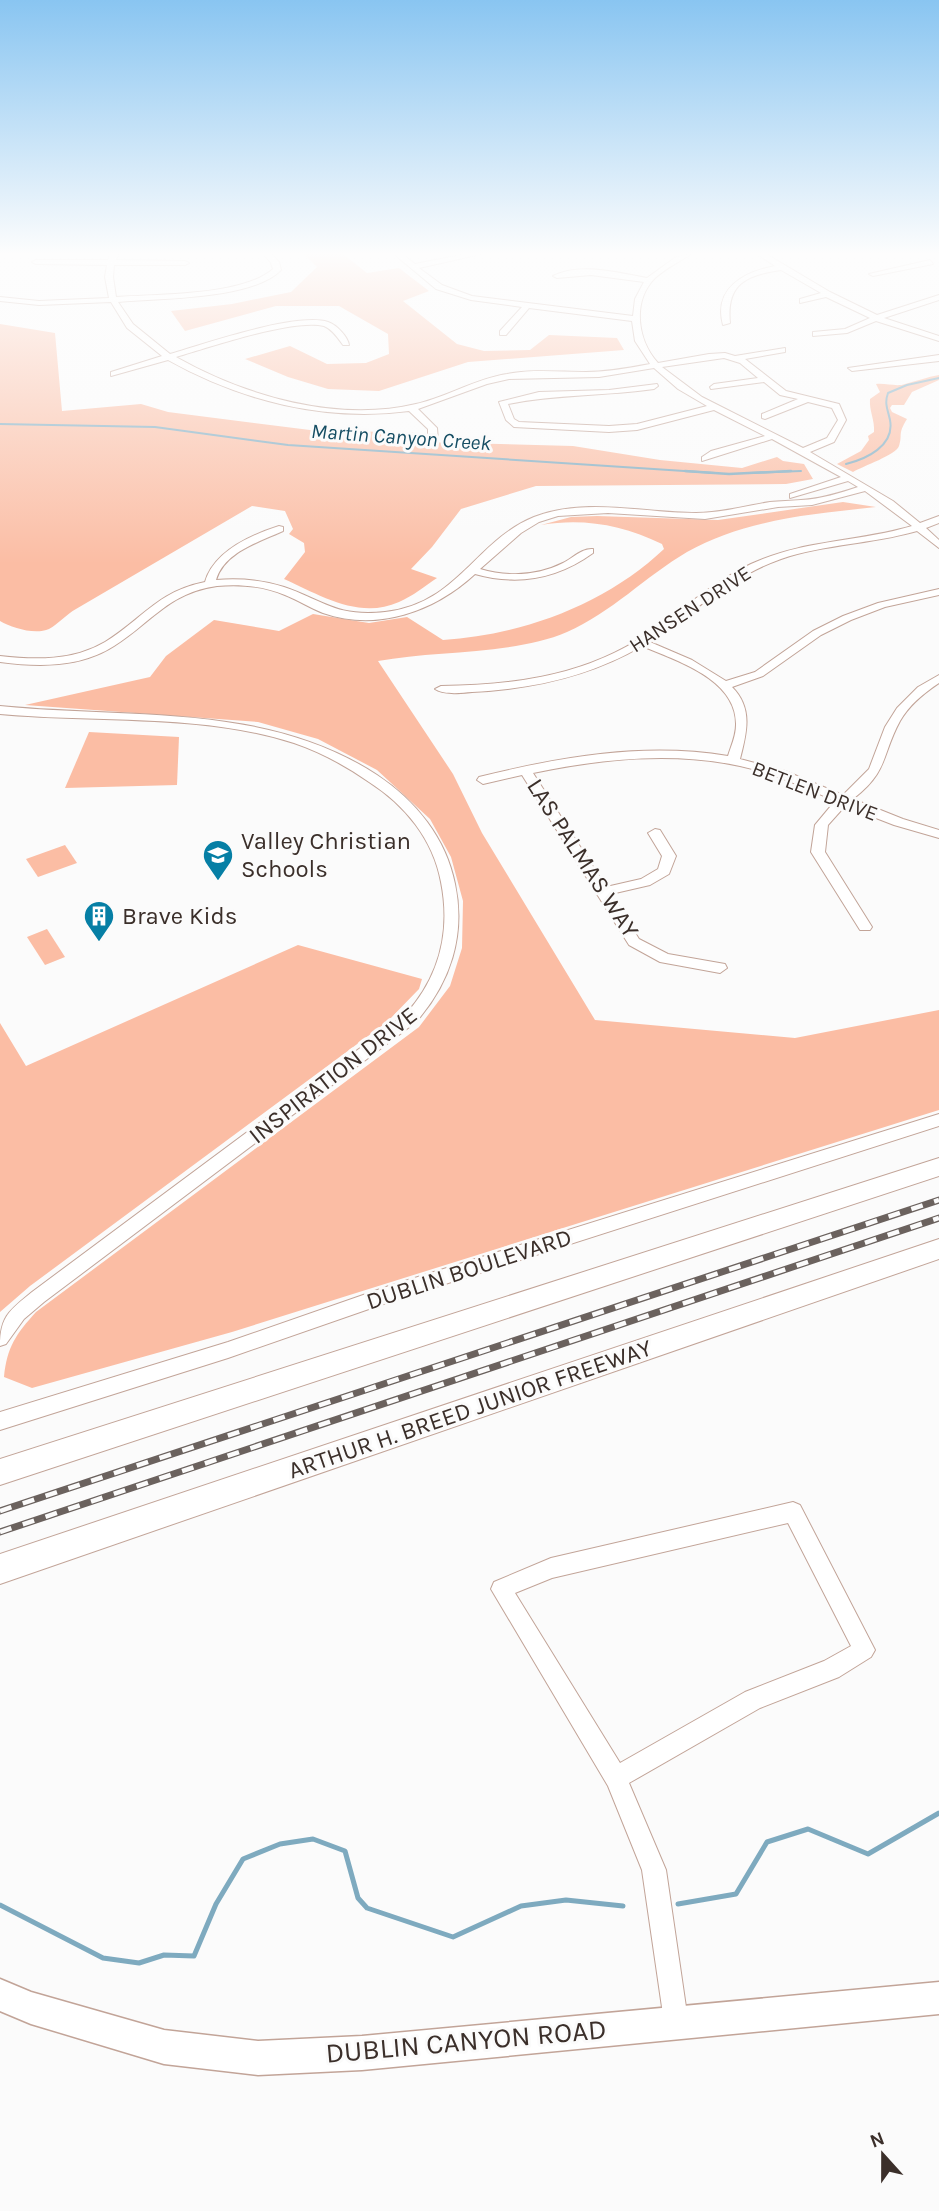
<svg xmlns="http://www.w3.org/2000/svg" width="939" height="2211" font-family="Karla,sans-serif">
	<style>
		.green { fill: #fbbda4 }
		.lines { fill: none; stroke-linecap: round; stroke-linejoin: round }
		.stream-far2 { stroke: #7eaabf; stroke-width: 2 }
		.stream-far1 { stroke: #7eaabf; stroke-width: 2.5 }
		.stream { stroke: #7eaabf; stroke-width: 5 }
		.minor-casing { stroke: #c2a498; stroke-width: 2 }
		.major-casing { stroke: #c2a498; stroke-width: 3 }
		.highway-casing { stroke: #c2a498; stroke-width: 2 }
		.minor { fill: #fff; fill-rule: evenodd }
		.major { fill: #fff; fill-rule: evenodd }
		.highway { fill: #fff; fill-rule: evenodd }
		.rail-casing { stroke: #6b625e; stroke-width: 7 }
		.rail { stroke: #fbfbfb; stroke-width: 4.5; stroke-dasharray: 12; stroke-linecap: butt }
		.labels { text-anchor: middle; dominant-baseline: central; stroke-width: 6; stroke-linejoin: round; paint-order: stroke }
		.far-water-label { font-size: 21px; font-style: italic; fill: #154d63; stroke: #fbfbfb }
		.far-street-label { font-size: 21px; fill: #3b2f2a; stroke: #fbfbfb }
		.poi-label { font-size: 24px; fill: #3b2f2a; stroke: #fbfbfb; text-anchor: start }
		.street-label { font-size: 24px; fill: #3b2f2a; stroke: #fbfbfb }
		.near-street-label { font-size: 28px; fill: #3b2f2a; stroke: #fbfbfb }
	</style>
	<rect width="100%" height="100%" fill="#fbfbfb"/>
	<g class="green">
		<path d="M304 254H343L367 273 399 268 429 291 403 301 457 344 484 351 530 350 549 335 617 338 624 350 468 362 379 391 328 389 288 377 245 359 290 346 327 364 366 363 389 354 388 334 339 306H276L185 331 171 311 232 304 291 292 317 267Z"/>
		<path d="M0 324 55 333 62 411 141 404 168 412 310 430 421 433V442L573 446 660 460 742 468 777 457 783 461 804 464 813 479 786 484 536 486 461 509 432 547 411 569 437 578C425 586 413 596 399 602 359 620 320 595 284 579L305 552 304 543 289 534 293 529 285 511 252 506 76 609C67 614 58 624 49 629 35 635 12 628 0 621Z"/>
		<path d="M939 375V380L912 392 904 405H892L890 408 892 412 907 419C897 435 903 434 899 446 896 455 863 466 853 472L837 464 861 451 869 440 868 436 874 432C875 420 869 411 870 399L880 392 876 384C886 383 897 387 905 384 917 381 927 377 939 375Z"/>
		<path d="M843 502 876 507C811 514 743 520 687 552 646 576 611 613 567 632 514 655 435 650 378 661L453 774 482 833 595 1020 795 1038 939 1010V1110L232 1332 32 1388 4 1377C7 1347 16 1334 36 1312L419 1027 450 986 462 948 463 901 451 857 430 819 377 770 318 739 258 722 25 705 150 677 166 656 214 620 279 631 313 614 369 623 407 617 443 640C523 635 606 604 664 549L662 544C622 525 584 518 541 525L571 517 597 516 718 520Z"/>
		<path d="M89 732 179 737 177 785 65 788Z"/>
		<path d="M65 845 77 863 38 877 26 859Z"/>
		<path d="M47 929 65 957 45 965 27 937Z"/>
		<path d="M298 945 422 979 419 989 387 1022 30 1286 0 1312V1023L26 1066Z"/>
	</g>
	<g class="lines">
		<g class="stream-far2">
			<path d="M0 424 155 427 288 445 715 473"/>
			<path d="M846 464C866 459 895 446 890 420 888 410 884 404 888 393L907 385 939 378"/>
			<path d="M749 473 801 471"/>
		</g>
		<path class="stream-far1" d="M685 471 729 474 791 471"/>
		<g class="stream">
			<path d="M678 1904 736 1894 767 1842 808 1829 868 1854 939 1813"/>
			<path d="M0 1905 103 1958 139 1963 164 1955 194 1956 216 1904 243 1859 280 1844 313 1839 345 1851 358 1898 367 1908 453 1937 521 1906 566 1900 623 1906"/>
		</g>
		<g class="minor-casing">
			<g id="minor">
				<path d="M110 254H118L116 260 185 261 189 263 185 265H114L113 277 116 297C157 294 243 296 273 269L271 263 264 254H271L279 262 281 270C252 300 159 298 118 302L133 324 170 354C204 344 296 312 328 322 337 325 348 337 349 345H343C338 338 332 329 324 326 294 318 207 348 176 357 245 396 337 423 416 404 447 397 475 379 507 374 533 369 560 372 586 372 608 372 629 368 650 364L635 341 632 321 529 308 506 335H500V331L522 307 471 300 436 289 394 254H402L415 264 466 254H481L419 268 442 285 472 296 633 316 635 299 644 282 591 275 557 278 553 276C580 262 619 273 647 278L676 257 691 254C679 262 666 268 655 278 632 301 637 340 658 363L709 354 725 353 735 356 785 348V352L745 359 786 391 839 404 846 420 834 442 810 452 893 501 920 523 939 516V523L926 528 939 540V548L917 531C872 544 825 544 781 559 732 576 692 613 650 642L692 660 726 681 755 672 813 631 843 616 878 603 939 589V595L885 607 851 620 821 635 763 676 732 687C753 708 747 732 740 759L785 771 843 795 869 769 885 727 897 708 918 687 939 675V683C924 693 909 705 900 721 881 756 889 771 853 799L903 819 939 830V838L894 825 845 806 828 825 825 852 872 927 870 930H860L811 852 815 825 835 801C804 787 773 773 740 766 671 751 601 759 533 773L606 887 641 879 658 869 662 856 648 833 655 829 660 830 676 856 669 874 650 885 611 894 639 939 668 954 725 964 727 968 720 973 660 962 629 945 522 775 483 784 477 780 479 777C560 757 644 742 728 756 731 746 736 736 736 725 737 679 677 661 642 646 589 677 532 689 472 692 461 693 444 695 435 689L441 686C509 685 577 677 636 641 675 617 709 584 751 564 802 540 859 542 912 526L865 491 812 505 778 507 705 519 608 513 558 516 539 522 521 533 480 569C508 577 537 576 563 563 573 558 582 548 593 549V553C557 579 518 586 475 574 435 611 378 632 323 613 310 608 298 600 285 595 264 586 239 584 217 586 168 593 152 622 114 646 80 668 38 667 0 662V656C35 660 73 661 105 642 143 619 156 592 205 582 214 551 251 535 279 526L283 527V531C259 542 224 552 216 580 239 578 262 580 284 587 325 601 335 617 385 612 458 604 475 541 534 517 585 497 643 513 696 513 721 513 745 506 770 502 780 501 791 501 801 500 821 499 840 493 858 487L848 481 790 498V494L841 477 772 439 702 461V457L711 451 765 436 714 410 637 430 609 432 514 427 506 420 499 402 539 392 609 390 657 384 658 386 654 389C605 396 556 394 508 404L514 419 519 422 609 426 637 424 707 406 678 389 654 368 599 377 509 379 487 384 418 409 437 428 438 440 433 443 428 440V429L409 411C325 422 241 401 168 360L111 376V372L162 356 127 328 111 302 39 305 0 301V297L39 301 109 298 105 277 107 265 36 264 32 262 36 260H108ZM724 358 740 363 758 378 714 384 710 387 711 389 764 382 780 395 798 399 762 414V418L765 419 808 402 832 408 838 420 827 438 803 448 702 397 662 367Z"/>
				<path d="M757 254H766L830 292 877 315 939 295V300L884 318 939 336V341L876 321 847 333 813 336V332L845 329 870 318 826 297 800 303V299L821 293 781 270C746 275 726 284 730 323L723 325C713 288 744 272 775 266Z"/>
				<path d="M930 260 933 264 873 276 869 274Z"/>
				<path d="M939 355V361L852 371 848 368Z"/>
				<path d="M0 706C127 719 266 702 377 775 416 801 446 838 455 884 466 936 450 983 416 1022L44 1302 24 1319 6 1344 0 1346C0 1316 10 1310 32 1292L406 1014C439 977 451 932 441 882 433 839 405 805 369 782 346 766 321 752 294 743 201 713 97 723 0 714Z"/>
				<path d="M939 1114V1126L389 1302 228 1358 0 1430V1412L228 1342 389 1286Z"/>
				<path d="M793 1502 800 1505 875 1650 871 1657 839 1677 760 1708 629 1783 666 1870 688 2021 685 2030 676 2033 667 2030 664 2021 642 1870 608 1786 491 1589 494 1582 551 1558ZM788 1523 851 1646 824 1661 745 1692 620 1763 515 1593 552 1578Z"/>
			</g>
		</g>
		<g class="major-casing">
			<path id="major" d="M0 1979 31 1992 164 2030 258 2041 362 2036 939 1982V2014L362 2070 258 2075 164 2064 31 2024 0 2011Z"/>
		</g>
		<g class="highway-casing">
			<g id="highway">
				<path d="M939 1158V1176L0 1485V1459Z"/>
				<path d="M939 1239V1259L0 1584V1554Z"/>
			</g>
		</g>
		<use href="#minor" class="minor"/>
		<use href="#major" class="major"/>
		<use href="#highway" class="highway"/>
		<g class="rail-casing">
			<g id="rail">
				<path d="M0 1511 939 1200"/>
				<path d="M0 1532 939 1218"/>
			</g>
		</g>
		<use href="#rail" class="rail"/>
	</g>
	<linearGradient id="sky" x2="0" y2="1"><stop stop-color="#89c5f1"/><stop offset="0.45" stop-color="#fdfdfd"/><stop offset="1" stop-color="#fdfdfd" stop-opacity="0"/></linearGradient>
	<rect width="939" height="564" fill="url(#sky)"/>
	<defs>
		<g id="school-pin" transform="scale(1.575)"><path d="M0 17L-7.5 6A9.5 9.5 0 1 1 7.5 6Z" fill="#067fa5" stroke="#fbfbfb"/><path d="M0-5L7-2L0 1L-7-2ZM-4 1L0 2.5L4 1V4Q0 6-4 4Z" fill="#fff"/></g>
		<g id="building-pin" transform="scale(1.575)"><path d="M0 17L-7.5 6A9.5 9.5 0 1 1 7.5 6Z" fill="#067fa5" stroke="#fbfbfb"/><path d="M-4-6H4V6H1V3H-1V6H-4ZM-2.5-4.3h1.7v1.8h-1.7ZM.8-4.3h1.7v1.8H.8ZM-2.5-1h1.7V.8h-1.7ZM.8-1h1.7V.8H.8Z" fill="#fff"/></g>
	</defs>
	<g fill-rule="evenodd">
		<use href="#school-pin" x="218" y="855"/>
		<use href="#building-pin" x="99" y="916"/>
	</g>
	<g class="labels">
		<g class="far-water-label">
			<text transform="translate(401 437) rotate(4)">Martin Canyon Creek</text>
		</g>
		<g class="far-street-label">
			<text transform="translate(690 609) rotate(-33)">HANSEN DRIVE</text>
			<text transform="translate(815 791) rotate(21)">BETLEN DRIVE</text>
		</g>
		<g class="poi-label">
			<text x="241" y="841">Valley Christian<tspan x="241" dy="28">Schools</tspan></text>
			<text x="122" y="916">Brave Kids</text>
		</g>
		<g class="street-label">
			<text transform="translate(583 858) rotate(57)">LAS PALMAS WAY</text>
			<text transform="translate(333 1075) rotate(-38)">INSPIRATION DRIVE</text>
			<text transform="translate(469 1269) rotate(-18)">DUBLIN BOULEVARD</text>
			<text transform="translate(470 1409) rotate(-19)">ARTHUR H. BREED JUNIOR FREEWAY</text>
		</g>
		<g class="near-street-label">
			<text transform="translate(466 2041) rotate(-5)">DUBLIN CANYON ROAD</text>
		</g>
	</g>
	<g transform="translate(883 2155) rotate(339)" stroke="#fbfbfb" stroke-width="5" paint-order="stroke">
	<path d="M0-5L12 26L0 18L-12 26Z" fill="#3b2f2a"/>
	<text y="-10" font-size="19" font-weight="bold" text-anchor="middle" fill="#3b2f2a">N</text>
	</g>
</svg>
